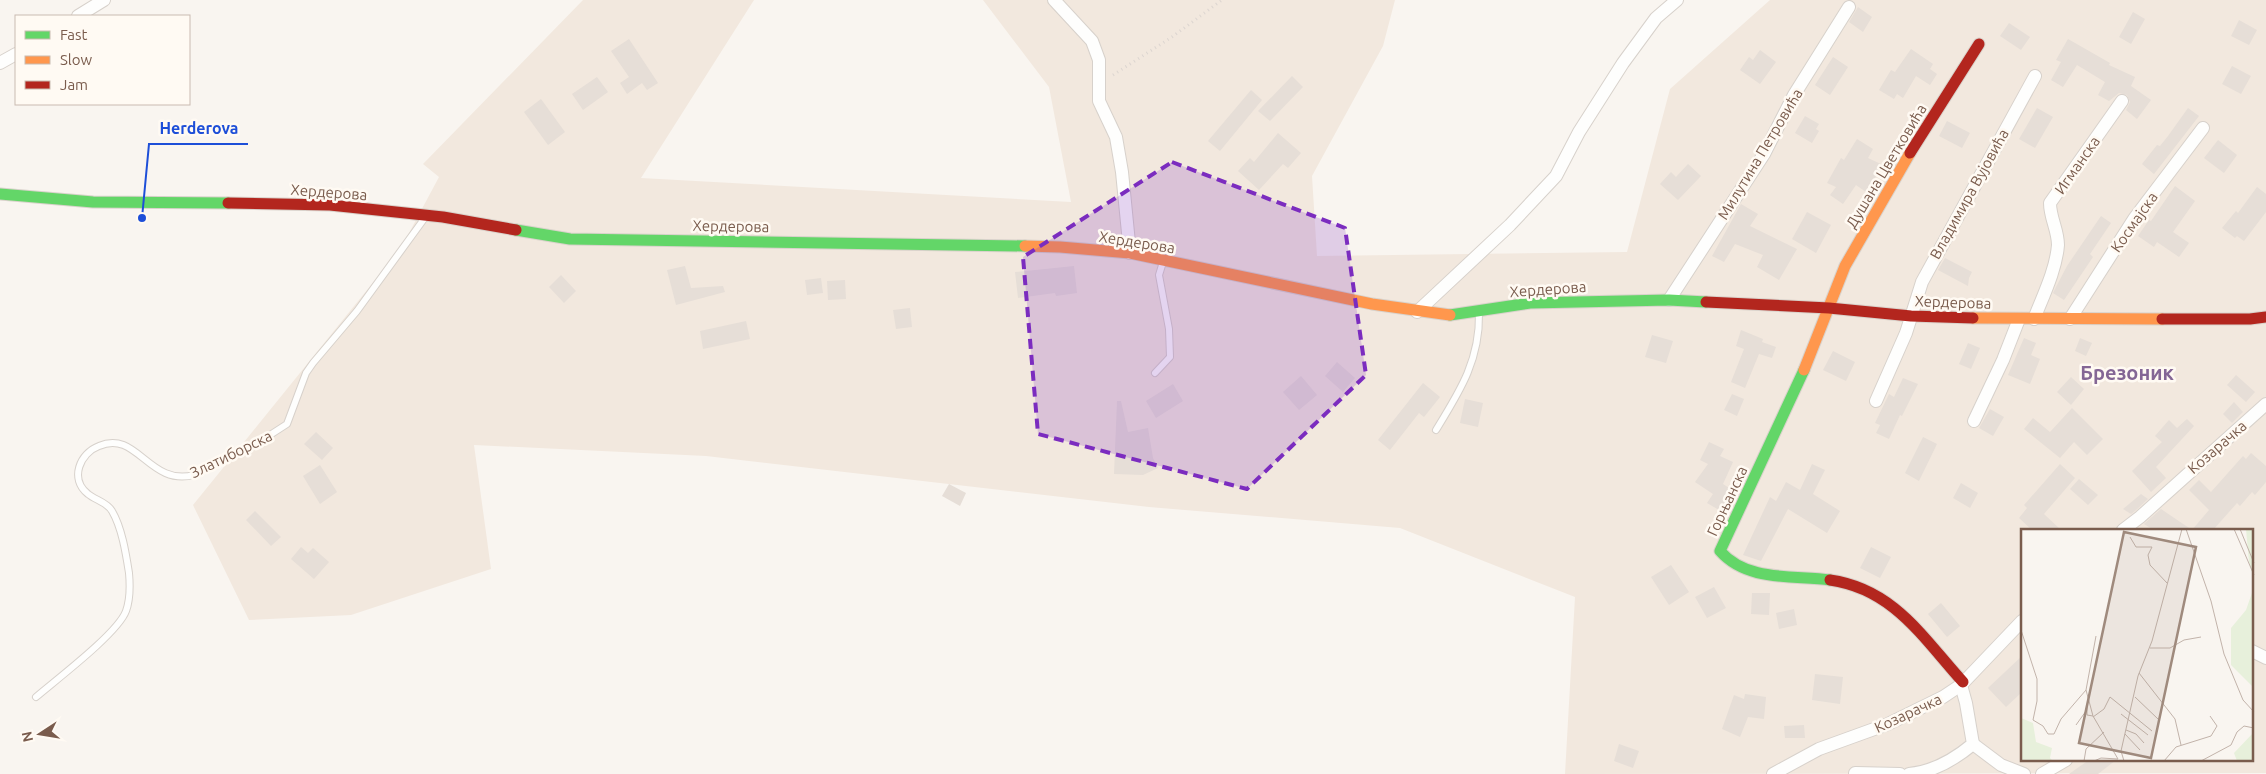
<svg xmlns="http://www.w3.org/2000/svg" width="2266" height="774" font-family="Ubuntu,sans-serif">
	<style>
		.residential { fill: #f2e8de; fill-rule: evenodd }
		.building { fill: #e6ded7 }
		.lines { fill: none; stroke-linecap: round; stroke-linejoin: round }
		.lane-casing { stroke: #d7d1cb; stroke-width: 8 }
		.street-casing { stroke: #d7d1cb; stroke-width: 14 }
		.fast-casing { stroke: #d9d2cb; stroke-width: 13 }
		.slow-casing { stroke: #d9d2cb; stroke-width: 13 }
		.jam-casing { stroke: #d9d2cb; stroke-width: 13 }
		.path { stroke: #dcd5d0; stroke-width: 3; stroke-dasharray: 1 4; stroke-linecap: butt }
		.lane { stroke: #fefefd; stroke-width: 6 }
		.street { stroke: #fefefd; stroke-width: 12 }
		.fast { stroke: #63d668; stroke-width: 11 }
		.slow { stroke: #ff974d; stroke-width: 11 }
		.jam { stroke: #b3261e; stroke-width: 11 }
		.marked { fill: #7b2cbf; fill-opacity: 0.2; stroke: #7b2cbf; stroke-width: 4; stroke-dasharray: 10 6; stroke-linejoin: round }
		.labels { text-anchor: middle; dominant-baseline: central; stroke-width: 5; stroke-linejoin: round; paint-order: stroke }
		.street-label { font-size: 15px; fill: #7a5c4d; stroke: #fffaf3 }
		.district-label { font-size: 20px; font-weight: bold; fill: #846695; stroke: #fffaf3 }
		.inset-road { fill: none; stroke: #c2b3aa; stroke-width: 1 }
		.view { fill: #9f8a7d; fill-opacity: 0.15; stroke: #9f8a7d; stroke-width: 2.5 }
		.inset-edge { fill: none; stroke: #7a5c4d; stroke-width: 2.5 }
		.leader { fill: none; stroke: #1d4ed8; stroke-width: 2 }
		.callout-dot { fill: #1d4ed8; stroke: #fffaf3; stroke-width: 2 }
		.callout-label { font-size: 16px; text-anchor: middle; font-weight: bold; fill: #1d4ed8; stroke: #fffaf3; stroke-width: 5; stroke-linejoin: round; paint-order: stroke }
	</style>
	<rect width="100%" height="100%" fill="#f9f5f0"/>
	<path class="residential" d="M583 0H754L641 178 1071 202 1049 87 983 0H1395L1383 46 1312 176 1317 256 1627 252 1670 89 1770 0H2266V773L1565 774 1575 597 1400 528 1149 507 706 456 474 445 491 569 351 615 249 620 193 505 401 248 439 177 423 164ZM2022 530H2252V760H2022Z"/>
	<g class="building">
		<path d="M1858 7 1872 17 1863 32 1849 22Z"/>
		<path d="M2133 12 2145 19 2131 44 2119 37Z"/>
		<path d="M2239 20 2257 30 2249 45 2231 36Z"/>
		<path d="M2009 23 2030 37 2021 50 2000 36Z"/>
		<path d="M629 39 658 83 647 90 642 83 627 94 620 83 629 77 611 51Z"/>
		<path d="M2068 39 2110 63 2109 65 2135 77 2131 86 2151 100 2137 119 2126 110 2130 102 2127 95 2119 93 2109 101 2098 95 2105 82 2077 65 2063 87 2051 80 2061 62 2056 60Z"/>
		<path d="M1911 49 1933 64 1930 69 1937 74 1930 85 1916 76 1903 98 1897 94 1894 99 1879 90 1891 70 1895 72Z"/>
		<path d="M1760 50 1776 62 1760 84 1740 70 1749 57 1753 60Z"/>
		<path d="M1833 57 1848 67 1830 95 1815 85Z"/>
		<path d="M2232 66 2251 76 2241 94 2222 84Z"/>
		<path d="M1292 76 1303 87 1270 121 1258 111Z"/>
		<path d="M597 77 608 92 583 110 572 94Z"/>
		<path d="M1251 90 1262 100 1220 151 1208 141Z"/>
		<path d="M541 99 565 132 548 145 524 112Z"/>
		<path d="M2037 108 2053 117 2035 148 2019 139Z"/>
		<path d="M2188 108 2199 116 2154 174 2142 164 2157 145 2160 146 2168 136Z"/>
		<path d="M1805 116 1819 124 1816 129 1819 131 1812 143 1795 133Z"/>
		<path d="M1947 121 1970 133 1962 148 1939 136Z"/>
		<path d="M1278 133 1301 153 1288 168 1283 164 1259 190 1238 171 1250 158 1254 162Z"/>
		<path d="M1857 139 1873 149 1868 158 1883 165 1866 192 1856 185 1843 204 1830 195 1836 187 1827 183 1841 158 1844 160Z"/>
		<path d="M2218 140 2237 155 2224 173 2204 158Z"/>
		<path d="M1688 164 1701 176 1678 200 1660 184 1671 172 1676 177Z"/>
		<path d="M2175 186 2195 201 2173 232 2189 243 2179 257 2157 242 2154 247 2138 236 2149 220 2151 221Z"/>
		<path d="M2257 187 2266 194V212L2244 241 2237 236 2235 238 2222 228 2236 211 2238 213Z"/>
		<path d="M1741 204 1758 214 1750 226 1797 249 1779 280 1757 267 1763 255 1735 244 1724 262 1712 256Z"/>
		<path d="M1807 212 1831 225 1816 253 1792 239Z"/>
		<path d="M2101 216 2111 223 2090 254 2093 257 2064 300 2053 293 2056 287 2067 266Z"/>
		<path d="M1945 258 1972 272 1969 278 1968 286 1938 270Z"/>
		<path d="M685 266 691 288 723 286 725 292 676 305 667 270Z"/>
		<path d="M1074 266 1077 293 1056 296 1055 293 1018 298 1015 272Z"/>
		<path d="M561 275 576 291 564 303 549 287Z"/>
		<path d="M821 278 823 293 807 295 805 280Z"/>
		<path d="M845 280 846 299 828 300 827 281Z"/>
		<path d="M910 308 912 327 896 329 893 310Z"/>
		<path d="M746 321 750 339 703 349 700 331Z"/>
		<path d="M1741 330 1763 339 1762 342 1776 347 1772 358 1759 354 1745 388 1731 382 1744 349 1736 346Z"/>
		<path d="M1652 335 1673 341 1666 363 1645 357Z"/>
		<path d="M2024 338 2036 343 2031 355 2040 359 2030 384 2008 375Z"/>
		<path d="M2080 338 2092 343 2086 356 2075 351Z"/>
		<path d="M1968 343 1980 348 1971 369 1959 364Z"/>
		<path d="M1833 351 1855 362 1846 381 1823 370Z"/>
		<path d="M1337 362 1355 378 1343 392 1325 376Z"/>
		<path d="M2236 375 2255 392 2246 402 2227 385Z"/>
		<path d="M1301 376 1317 395 1299 410 1283 392Z"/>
		<path d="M2071 377 2084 389 2071 405 2057 392Z"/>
		<path d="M1903 378 1918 384 1902 416 1900 415 1889 439 1876 433 1880 425 1875 423 1889 394 1894 397Z"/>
		<path d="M1423 383 1440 397 1424 417 1419 413 1390 450 1378 440Z"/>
		<path d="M1173 384 1183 401 1156 418 1146 401Z"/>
		<path d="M1732 394 1744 399 1737 416 1724 410Z"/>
		<path d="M1465 399 1483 403 1478 427 1460 423Z"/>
		<path d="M1117 401H1121L1128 432 1148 428 1153 458 1158 468 1143 475 1114 474Z"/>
		<path d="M2234 402 2243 412 2232 423 2223 414Z"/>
		<path d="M2072 408 2103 439 2087 455 2074 442 2060 458 2024 429 2033 418 2050 432Z"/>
		<path d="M1990 409 2004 417 1993 436 1979 428Z"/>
		<path d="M2187 419 2194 426 2156 467 2166 478 2151 492 2132 471 2162 442 2155 436 2169 420 2177 428Z"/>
		<path d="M316 432 333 448 322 460 304 444Z"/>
		<path d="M1923 437 1937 444 1919 481 1905 473Z"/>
		<path d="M1709 442 1724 449 1720 456 1733 462 1723 484 1735 492 1728 507 1723 503 1719 510 1707 503 1713 494 1695 482 1708 464 1700 460Z"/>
		<path d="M2251 453 2266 466V482L2255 495 2252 492 2240 506 2237 503 2213 530H2192L2209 510 2189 490 2199 480 2211 492 2243 456 2246 459Z"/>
		<path d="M1812 464 1825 470 1813 494 1840 511 1827 533 1788 509 1761 561 1743 555 1770 497 1776 501 1786 482 1800 490Z"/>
		<path d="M2060 464 2075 478 2044 514 2061 530H2032L2019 518 2027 508 2024 505Z"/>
		<path d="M320 465 337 492 320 504 303 476Z"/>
		<path d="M2079 479 2098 495 2088 505 2070 489Z"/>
		<path d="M1961 483 1978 493 1970 508 1953 498Z"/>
		<path d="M949 484 966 493 960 506 942 496Z"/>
		<path d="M2141 494 2148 499 2135 511 2131 514 2123 509Z"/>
		<path d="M2161 509 2192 530H2154L2144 524Z"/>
		<path d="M255 511 281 537 271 546 246 520Z"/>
		<path d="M301 547 308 553 313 548 329 562 314 579 291 559Z"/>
		<path d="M1871 547 1891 557 1880 578 1860 568Z"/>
		<path d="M1671 565 1689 592 1669 605 1651 577Z"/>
		<path d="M1714 587 1726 608 1707 618 1695 597Z"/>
		<path d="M1752 593H1770L1769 615 1751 614Z"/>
		<path d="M1941 603 1960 626 1947 637 1928 614Z"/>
		<path d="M1794 609 1797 625 1779 629 1776 613Z"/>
		<path d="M2022 656V692L2006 707 1988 688Z"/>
		<path d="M1815 674 1843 677 1840 704 1812 700Z"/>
		<path d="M1745 694 1766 697 1764 719 1748 717 1740 737 1722 729 1734 695 1744 699Z"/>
		<path d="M1804 725 1805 738H1785L1784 726Z"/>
		<path d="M1619 744 1639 751 1633 768 1614 761Z"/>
		<path d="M2089 760H2116L2098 774H2069Z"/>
	</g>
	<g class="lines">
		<g class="lane-casing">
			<g id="lane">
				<path d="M1155 373 1170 357 1169 329 1159 275 1163 262"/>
				<path d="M1436 430C1460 391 1480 360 1479 313"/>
				<path d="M36 697C57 679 118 633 126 611 130 600 130 584 129 573 126 554 122 528 112 511 107 502 95 500 88 494 69 479 80 453 99 446 137 429 149 487 194 475L270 435 287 424 306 373 313 363 357 311 424 219"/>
			</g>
		</g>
		<g class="street-casing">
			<g id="street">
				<path d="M1054 0 1092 41 1099 60V101L1116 137 1122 172 1130 253"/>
				<path d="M78 16 104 0"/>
				<path d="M0 63 16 54"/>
				<path d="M1669 300 1764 154 1794 95 1849 7"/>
				<path d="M1417 312 1510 225 1556 176 1579 132 1623 63 1656 18 1677 0"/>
				<path d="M2034 319C2043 296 2056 270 2058 245 2058 230 2050 218 2050 203L2122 101"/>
				<path d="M2070 319 2134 219 2203 128"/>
				<path d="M1876 401 1906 333 1922 282 2035 76"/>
				<path d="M1974 421 2003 360 2019 319"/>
				<path d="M2123 530 2140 517 2266 404"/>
				<path d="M2252 651 2266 658"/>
				<path d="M1973 744 2001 765 2024 774"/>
				<path d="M1855 773 1900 774"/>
				<path d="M1773 774 1819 749 1888 724 1943 697 1961 685 2022 621"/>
				<path d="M1909 774C1933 772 1955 759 1973 744L1966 703 1961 685"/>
				<path d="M2042 774 2066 760"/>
			</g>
		</g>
		<g class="fast-casing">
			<g id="fast">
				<path d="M0 194 93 202 228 203"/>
				<path d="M516 230 570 239 1025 246"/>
				<path d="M1450 315 1530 303 1669 300 1706 302"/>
				<path d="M1804 370 1720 551C1747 582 1793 575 1830 580"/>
			</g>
		</g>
		<g class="slow-casing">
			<g id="slow">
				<path d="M1025 246 1060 247 1130 253 1372 304 1450 315"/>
				<path d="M1973 318 2162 319"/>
				<path d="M1804 370 1845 266 1910 153"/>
			</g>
		</g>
		<g class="jam-casing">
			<g id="jam">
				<path d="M1910 153 1979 44"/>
				<path d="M228 203 330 205 443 217 516 230"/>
				<path d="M1706 302 1829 308 1911 316 1973 318"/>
				<path d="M2162 319H2250L2266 317"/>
				<path d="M1830 580C1894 589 1923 638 1963 682"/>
			</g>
		</g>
		<path class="path" d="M1113 75 1172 37 1222 0"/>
		<use href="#lane" class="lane"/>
		<use href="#street" class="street"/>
		<use href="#fast" class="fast"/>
		<use href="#slow" class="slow"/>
		<use href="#jam" class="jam"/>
	</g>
	<path class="marked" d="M1172 162 1345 228 1366 375 1247 489 1038 434 1023 257Z"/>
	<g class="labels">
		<g class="street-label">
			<text transform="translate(1760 154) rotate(-59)">Милутина Петровића</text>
			<text transform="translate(2077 165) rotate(-55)">Игманска</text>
			<text transform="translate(1886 166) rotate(-59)">Душана Цветковића</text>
			<text transform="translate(329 192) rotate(4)">Хердерова</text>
			<text transform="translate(1969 194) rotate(-61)">Владимира Вујовића</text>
			<text transform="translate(2134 222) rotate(-55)">Космајска</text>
			<text transform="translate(731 226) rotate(1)">Хердерова</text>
			<text transform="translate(1137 242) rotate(9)">Хердерова</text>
			<text transform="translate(1548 289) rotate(-4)">Хердерова</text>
			<text transform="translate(1953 302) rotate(2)">Хердерова</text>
			<text transform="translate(2217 447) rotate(-41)">Козарачка</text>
			<text transform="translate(231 454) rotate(-26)">Златиборска</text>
			<text transform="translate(1727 501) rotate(-65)">Горњанска</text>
			<text transform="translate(1908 713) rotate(-25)">Козарачка</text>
		</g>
		<g class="district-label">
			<text x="2127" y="372">Брезоник</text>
		</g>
	</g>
	<g transform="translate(2021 529)">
		<rect width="232" height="232" fill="#f9f5f0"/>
		<path d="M225 0H232V47L228 33ZM232 61 233 158H232L210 136V99L225 81ZM0 189 12 194 15 213 31 219 29 229 32 232H0ZM232 204V232H216L213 224Z" fill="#e7f0db"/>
		<path class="inset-road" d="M165 0 190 72 203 125 222 171 233 183M213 0 233 46M219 0 233 34M109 8 115 18H131L127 26 129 36 146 54M0 101 16 150V172L12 191 22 197 27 205H33L40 190 65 161 72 187 97 230M129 119H149L163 111 180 108M118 144 154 190 160 216M65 161 75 107M114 168 137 190M66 176V186L72 187M100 185 127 206M72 188 83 180 89 168 131 202M55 196 65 182M105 201 115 205 123 214M104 205 119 221M63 232 65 220 83 203M73 232 80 229 97 230M103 232 100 222 117 147 131 112 161 0M143 232 155 218 190 207 196 197 189 187M180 232 210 216 216 203 223 197 233 199"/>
		<path class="view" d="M103 3 175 18 130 229 58 214Z"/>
		<rect width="232" height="232" class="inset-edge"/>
	</g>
	<path class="leader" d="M142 218L149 144H248"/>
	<circle class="callout-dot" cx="142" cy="218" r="5"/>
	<g class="callout-label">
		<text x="199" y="134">Herderova</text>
	</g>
	<rect x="15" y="15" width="175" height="90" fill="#fffaf3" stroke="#cabbb1"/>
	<rect x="25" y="31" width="25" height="8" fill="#63d668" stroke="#cabbb1"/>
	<text x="60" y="40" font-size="15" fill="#7a5c4d">Fast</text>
	<rect x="25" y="56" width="25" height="8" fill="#ff974d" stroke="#cabbb1"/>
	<text x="60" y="65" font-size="15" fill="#7a5c4d">Slow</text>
	<rect x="25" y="81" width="25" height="8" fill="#b3261e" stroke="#cabbb1"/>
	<text x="60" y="90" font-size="15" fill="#7a5c4d">Jam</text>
	<g transform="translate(40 734) rotate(258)" stroke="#fffaf3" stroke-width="4" paint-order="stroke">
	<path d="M0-4L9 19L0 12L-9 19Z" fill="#7a5c4d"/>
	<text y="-8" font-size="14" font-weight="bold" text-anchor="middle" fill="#7a5c4d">N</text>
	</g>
</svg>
